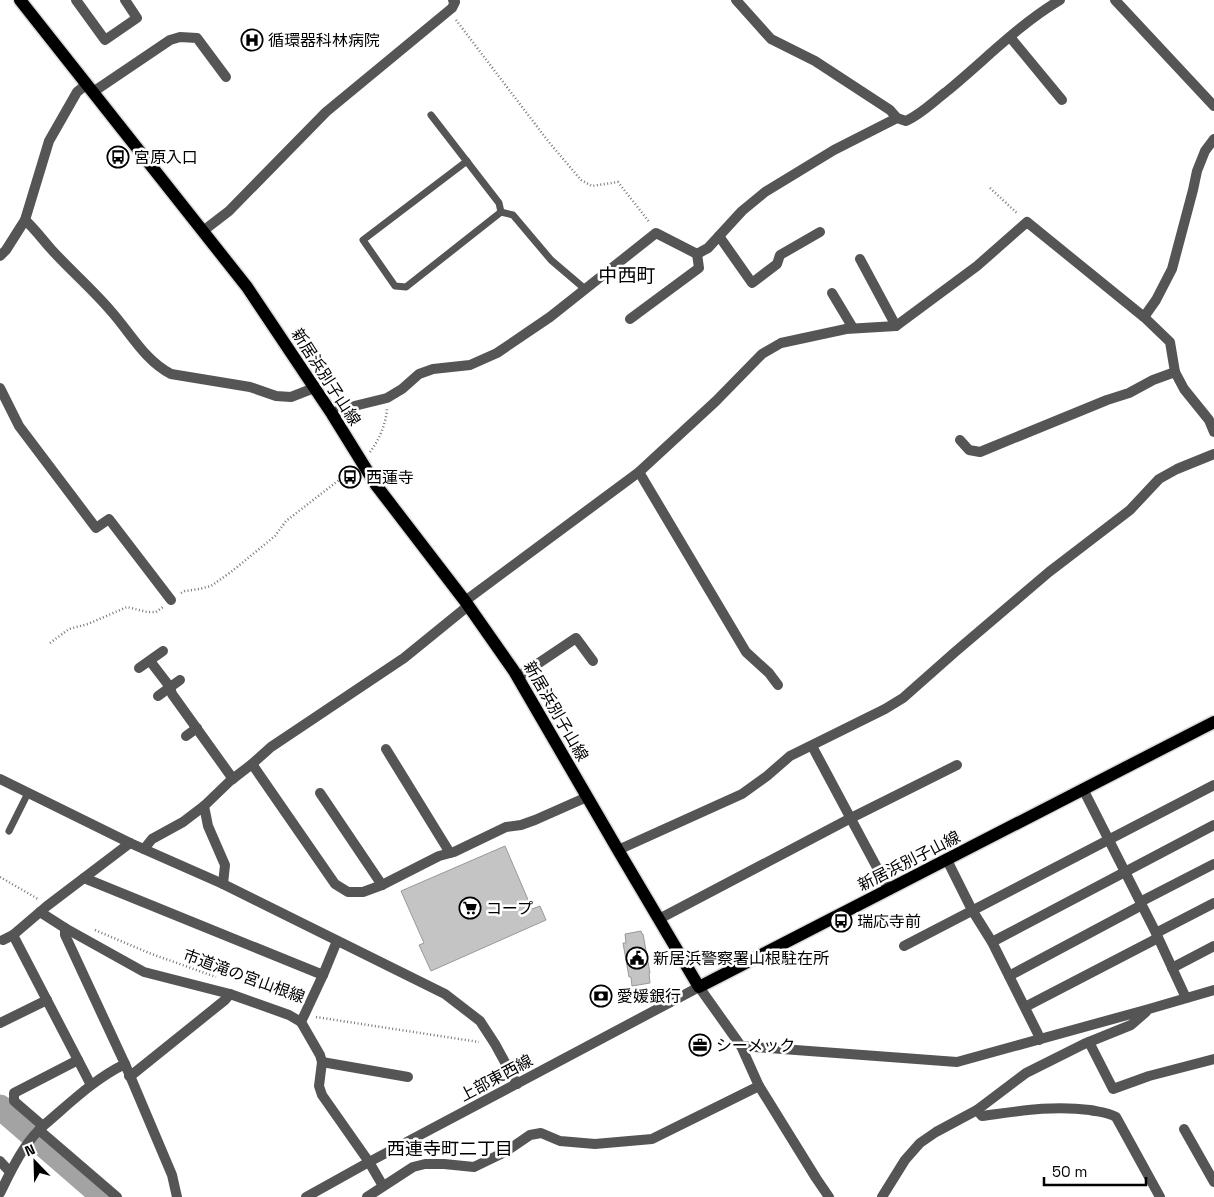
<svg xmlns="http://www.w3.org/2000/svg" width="1214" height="1197" font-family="'Space Grotesk','Noto Sans JP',sans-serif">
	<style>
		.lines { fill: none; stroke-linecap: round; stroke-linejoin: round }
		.river { stroke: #a3a3a3; stroke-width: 25 }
		.building { fill: #c4c4c4; stroke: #999 }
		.primary-casing { stroke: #dbdbdb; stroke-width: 15 }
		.path { stroke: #777; stroke-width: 2.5; stroke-dasharray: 1 2.5; stroke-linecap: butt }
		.service { stroke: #555; stroke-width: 7 }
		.minor { stroke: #555; stroke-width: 10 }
		.tertiary { stroke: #555; stroke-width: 10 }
		.primary { stroke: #000; stroke-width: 12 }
		.labels { text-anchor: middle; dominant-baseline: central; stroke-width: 5; stroke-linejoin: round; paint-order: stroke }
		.poi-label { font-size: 16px; fill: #000; stroke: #fff; text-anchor: start }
		.street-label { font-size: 16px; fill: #000; stroke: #fff }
		.neighbourhood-label { font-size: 18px; fill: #000; stroke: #fff }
		.quarter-label { font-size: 19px; fill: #000; stroke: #fff }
	</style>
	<rect width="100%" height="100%" fill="#fff"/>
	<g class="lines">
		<path class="river" d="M0 1107 104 1197"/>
	</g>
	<g class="building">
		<path d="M505 846 532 909 540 906 546 920 431 971 419 945 424 943 401 891Z"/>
		<path d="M641 931 642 934H643L650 973H649L650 983 632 986 631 977H629L623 943H626L625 934Z"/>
	</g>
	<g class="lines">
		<g class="primary-casing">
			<path id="primary" d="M20 0 247 287 332 414 376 485 465 601 514 671 618 850 699 987 1214 722"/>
		</g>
		<g class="path">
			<path d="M456 20 548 141 581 180 592 186 618 182 650 223"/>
			<path d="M990 188 1018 214"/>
			<path d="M370 452C379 440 386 424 387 409"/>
			<path d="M181 593 185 591 199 589 211 586 231 572 275 536 286 521 352 470"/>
			<path d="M50 643 69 629 88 624 127 607 147 612H156L163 607"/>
			<path d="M0 877 38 899"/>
			<path d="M95 930 149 953 216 977"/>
			<path d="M316 1017 479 1042"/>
		</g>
		<g class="service">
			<path d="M431 115 499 203 501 212"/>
			<path d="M467 161 363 240 395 286 406 287 501 212 513 215 551 260 585 289"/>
			<path d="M9 831 28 793"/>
		</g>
		<g class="minor">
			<path d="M76 0 105 40 137 18 125 0"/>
			<path d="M736 0 771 39 815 61 890 110 897 118"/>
			<path d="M1115 0 1214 106"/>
			<path d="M1010 37 1062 100"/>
			<path d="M93 92 170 40 180 37 197 38 226 77"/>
			<path d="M25 220C35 229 42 239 51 249 70 270 92 289 110 310 130 332 144 360 171 374L250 387 276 396 291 397 314 388"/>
			<path d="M203 231 229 211 326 112 452 8 455 2 453 0"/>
			<path d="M719 236 752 283 777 264 780 255 820 232"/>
			<path d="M0 256 6 250 25 220 49 141 77 92 87 84"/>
			<path d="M860 259 896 326"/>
			<path d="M832 293 853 328"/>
			<path d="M1144 317 1156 300 1172 269 1193 190 1197 171 1205 151 1214 139"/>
			<path d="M630 319 699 268 697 254"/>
			<path d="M0 388 19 426 96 528 109 519 171 600"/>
			<path d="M332 414 342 409 387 398 402 389 419 374 433 369 470 365 497 353 550 317 656 233 697 254 708 248 742 211 765 192 834 150 897 118 906 121C921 114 933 102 946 92 984 61 1018 25 1060 0"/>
			<path d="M960 440 969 450 980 452 1107 400 1129 393 1153 380 1175 372"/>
			<path d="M639 472 746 652 769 673 778 685"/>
			<path d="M465 601 639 472 716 401 762 354 781 343 846 329 896 326 977 266 1027 222 1144 317 1170 342 1175 372 1184 389 1209 420 1214 432"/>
			<path d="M150 661 170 687 172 694 233 779"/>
			<path d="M139 668 163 651"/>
			<path d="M518 677 576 638 593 661"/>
			<path d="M158 696 180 680"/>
			<path d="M186 736 197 728"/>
			<path d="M812 746 889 890"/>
			<path d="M386 749 450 853"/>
			<path d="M252 764 335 884 348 892H363L382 885 439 856 454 852 506 827 521 825 535 820 587 797"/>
			<path d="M0 779 130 843 223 884 445 994 480 1021 495 1044 517 1084"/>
			<path d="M1083 789 1156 933 1186 998"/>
			<path d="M320 793 382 885"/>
			<path d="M204 806 208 826 225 865 223 884"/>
			<path d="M144 849 152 839 183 822 204 806 230 781 252 764 271 747 404 658 468 606"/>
			<path d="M618 850 742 794 767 776 790 756 885 709 903 698 955 652 1049 572 1130 510 1159 479 1177 469 1214 454"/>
			<path d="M947 860 972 910 992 942 1038 1034 1039 1040"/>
			<path d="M84 878 323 975"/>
			<path d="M1140 902 1214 864"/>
			<path d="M40 912 65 928 144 972 230 994 289 1015 301 1022"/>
			<path d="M659 919 851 818 957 765"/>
			<path d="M1156 933 1214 903"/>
			<path d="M13 935 91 1085"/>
			<path d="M3 940 13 935 47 906 130 843"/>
			<path d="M992 942 1214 825"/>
			<path d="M904 946 1214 785"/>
			<path d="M1172 968 1214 946"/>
			<path d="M1009 976 1142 905"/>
			<path d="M699 987 741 1046 759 1086 816 1178 829 1197"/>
			<path d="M1025 1007 1158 938"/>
			<path d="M0 1023 47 1000"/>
			<path d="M1089 1042 1113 1089 1149 1076 1214 1059"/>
			<path d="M741 1046 957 1062 1149 1009 1214 990"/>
			<path d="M322 1062 320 1055 301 1022 323 975 337 941"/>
			<path d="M125 1064 172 1175 177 1197"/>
			<path d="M129 1076 133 1074 225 1000 230 994"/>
			<path d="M977 1110 982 1116C1019 1111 1052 1105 1090 1110 1099 1112 1108 1112 1116 1117L1160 1197"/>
			<path d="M43 1126C69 1104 94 1079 125 1064L65 935V928"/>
			<path d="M1184 1129 1214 1182"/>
			<path d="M39 1130 43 1126 14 1101V1093L78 1060"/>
			<path d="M0 1161 10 1172"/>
			<path d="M383 1186 369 1162 322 1095 319 1086 322 1062 408 1077"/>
			<path d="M0 1193C11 1171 22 1147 39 1130L117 1197"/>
			<path d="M367 1197 413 1167 425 1164H444L474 1167 505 1152 530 1135 541 1133 560 1141 595 1144 652 1139 759 1086"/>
			<path d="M882 1197 905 1160 920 1143 936 1132 977 1110 1026 1073 1084 1044 1131 1025 1146 1012"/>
		</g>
		<path class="tertiary" d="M306 1197 369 1162 699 987"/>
		<use href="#primary" class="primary"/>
	</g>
	<defs>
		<g id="hospital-ring" transform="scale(1.125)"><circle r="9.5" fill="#fff" stroke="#000" stroke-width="1.5"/><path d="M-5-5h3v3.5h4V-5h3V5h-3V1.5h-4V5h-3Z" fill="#000"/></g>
		<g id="bus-ring" transform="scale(1.125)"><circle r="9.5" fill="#fff" stroke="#000" stroke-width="1.5"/><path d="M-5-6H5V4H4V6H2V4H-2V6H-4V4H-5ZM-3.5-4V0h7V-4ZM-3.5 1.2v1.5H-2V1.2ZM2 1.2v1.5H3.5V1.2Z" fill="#000"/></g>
		<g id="supermarket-ring" transform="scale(1.125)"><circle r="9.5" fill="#fff" stroke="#000" stroke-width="1.5"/><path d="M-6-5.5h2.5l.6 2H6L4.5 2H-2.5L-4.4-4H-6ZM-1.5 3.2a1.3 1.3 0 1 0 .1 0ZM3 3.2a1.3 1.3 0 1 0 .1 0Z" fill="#000"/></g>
		<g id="civic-ring" transform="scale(1.125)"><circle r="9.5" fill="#fff" stroke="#000" stroke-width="1.5"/><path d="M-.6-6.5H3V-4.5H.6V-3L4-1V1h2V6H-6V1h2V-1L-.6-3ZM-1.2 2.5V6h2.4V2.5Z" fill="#000"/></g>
		<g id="bank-ring" transform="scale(1.125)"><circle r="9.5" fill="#fff" stroke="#000" stroke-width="1.5"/><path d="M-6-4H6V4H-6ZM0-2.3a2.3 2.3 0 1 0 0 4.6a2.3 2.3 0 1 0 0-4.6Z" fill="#000"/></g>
		<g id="office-ring" transform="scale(1.125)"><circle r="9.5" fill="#fff" stroke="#000" stroke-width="1.5"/><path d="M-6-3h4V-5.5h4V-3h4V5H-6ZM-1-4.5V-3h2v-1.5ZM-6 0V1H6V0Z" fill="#000"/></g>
	</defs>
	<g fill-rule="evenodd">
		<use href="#hospital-ring" x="252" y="40"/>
		<use href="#bus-ring" x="118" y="157"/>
		<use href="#bus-ring" x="350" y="477"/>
		<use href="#supermarket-ring" x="470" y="908"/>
		<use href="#bus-ring" x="841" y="921"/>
		<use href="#civic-ring" x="637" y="958"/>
		<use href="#bank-ring" x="601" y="996"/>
		<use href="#office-ring" x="700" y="1045"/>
	</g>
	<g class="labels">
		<g class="poi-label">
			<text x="268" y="40">循環器科林病院</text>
			<text x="134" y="157">宮原入口</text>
			<text x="366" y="477">西蓮寺</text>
			<text x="486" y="908">コープ</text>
			<text x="857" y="921">瑞応寺前</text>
			<text x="653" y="958">新居浜警察署山根駐在所</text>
			<text x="617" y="996">愛媛銀行</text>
			<text x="716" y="1045">シーメック</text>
		</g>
		<g class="street-label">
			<text transform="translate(326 377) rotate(57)">新居浜別子山線</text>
			<text transform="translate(556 711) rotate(60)">新居浜別子山線</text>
			<text transform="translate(909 861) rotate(-27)">新居浜別子山線</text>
			<text transform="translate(244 976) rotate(20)">市道滝の宮山根線</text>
			<text transform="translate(496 1078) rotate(-28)">上部東西線</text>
		</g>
		<g class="neighbourhood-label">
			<text x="450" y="1148">西連寺町二丁目</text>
		</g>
		<g class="quarter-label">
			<text x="627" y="275">中西町</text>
		</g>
	</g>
	<g transform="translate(35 1162) rotate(337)" stroke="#ffffff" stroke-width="4" paint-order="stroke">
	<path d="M0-4L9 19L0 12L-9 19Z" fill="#000000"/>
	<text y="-8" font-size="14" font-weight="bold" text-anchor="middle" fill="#000000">N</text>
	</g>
	<path d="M1044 1177v8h102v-8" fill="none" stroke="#000000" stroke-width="2.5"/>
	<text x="1052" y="1177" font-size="15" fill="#000000" stroke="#ffffff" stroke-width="4" paint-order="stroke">50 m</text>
</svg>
